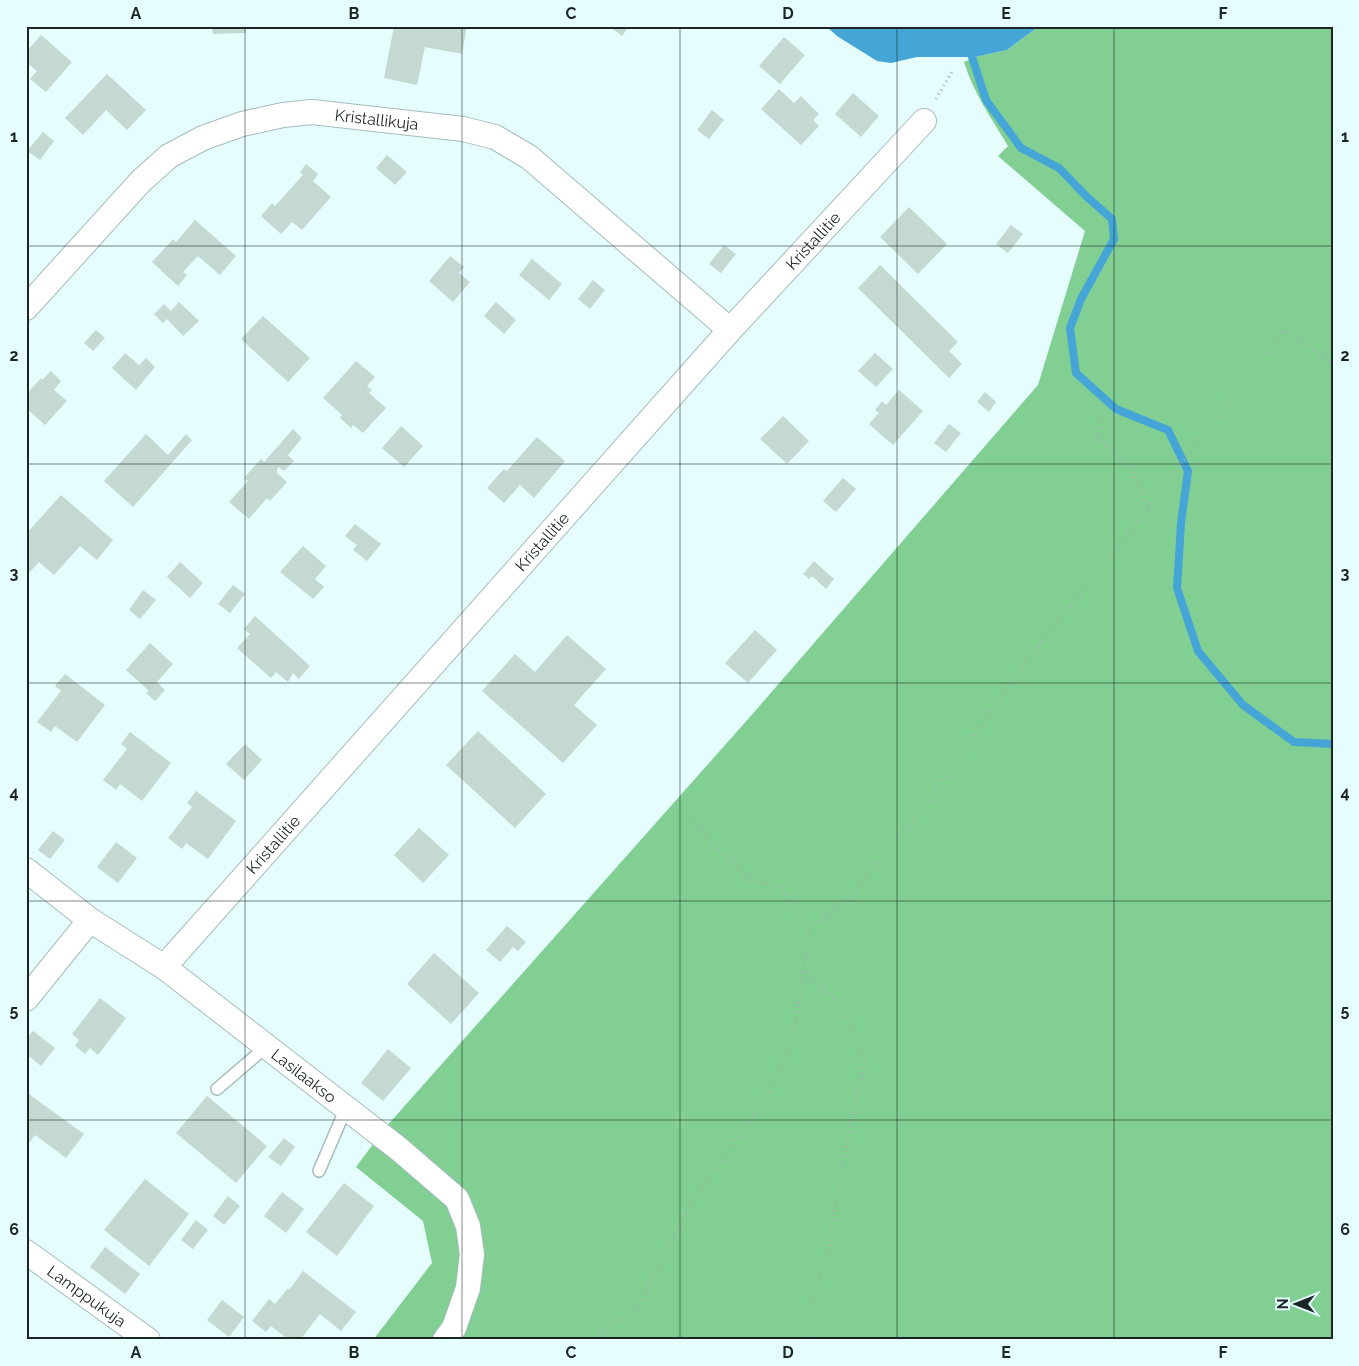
<svg xmlns="http://www.w3.org/2000/svg" width="1359" height="1366" font-family="Raleway,sans-serif">
	<style>
		.forest { fill: #81cf93 }
		.water { fill: #44a5d6 }
		.lines { fill: none; stroke-linecap: round; stroke-linejoin: round }
		.stream { stroke: #44a5d6; stroke-width: 8 }
		.building { fill: #c3d9d1 }
		.lane-casing { stroke: #a5bdbb; stroke-width: 14 }
		.street-casing { stroke: #a5bdbb; stroke-width: 26 }
		.path { stroke: #9eb1b0; stroke-width: 3; stroke-dasharray: 1 4; stroke-linecap: butt }
		.lane { stroke: #fff; stroke-width: 11 }
		.street { stroke: #fff; stroke-width: 24 }
		.grid { fill: none; stroke: #1c2525; stroke-width: 1; stroke-opacity: 0.55 }
		.labels { text-anchor: middle; dominant-baseline: central; stroke-width: 4.5; stroke-linejoin: round; paint-order: stroke }
		.street-label { font-size: 16px; fill: #1c2525; stroke: #e5fdfc }
		.neatline { fill: none; stroke: #1c2525; stroke-width: 2 }
		.grid-label { font-size: 16px; text-anchor: middle; font-weight: bold; fill: #1c2525 }
	</style>
	<rect width="100%" height="100%" fill="#e5fdfc"/>
	<path class="forest" d="M1039 26H1333V1340H373L432 1263 423 1221 356 1167 385 1128 749 718 1038 385 1085 231 998 156 1008 146C992 119 973 92 964 62L975 57 1007 50Z"/>
	<path class="water" d="M826 26H1039L1007 50 975 57H917L891 63 877 61 837 36Z"/>
	<g class="lines">
		<path class="stream" d="M969 48 986 100 1021 148 1059 168 1086 196 1112 219 1114 239 1081 299 1070 328 1076 373 1116 409 1168 430 1188 471 1181 523 1177 588 1198 651 1243 705 1294 742 1333 744"/>
	</g>
	<g class="building">
		<path d="M212 26H246V33L213 34Z"/>
		<path d="M394 26H467L462 54 425 47 417 85 384 78Z"/>
		<path d="M609 26H629L622 36Z"/>
		<path d="M41 35 72 62 46 92 30 79 37 71 26 62V52Z"/>
		<path d="M784 37 805 55 780 84 759 66Z"/>
		<path d="M107 74 146 110 127 130 106 110 83 135 65 118Z"/>
		<path d="M779 89 794 103 801 96 819 114 813 120 819 126 801 145 761 109Z"/>
		<path d="M853 93 879 116 861 137 835 114Z"/>
		<path d="M712 110 724 120 709 139 697 130Z"/>
		<path d="M43 132 54 141 40 160 27 151Z"/>
		<path d="M387 155 407 172 395 185 376 168Z"/>
		<path d="M306 164 318 174 313 181 331 197 302 230 292 222 281 234 261 216 272 203 275 206 303 175 300 172Z"/>
		<path d="M909 207 947 244 918 274 880 237Z"/>
		<path d="M195 220 236 256 220 275 198 256 183 272 187 275 178 286 152 262 173 239 176 242Z"/>
		<path d="M1011 225 1023 234 1008 253 996 244Z"/>
		<path d="M724 245 736 254 721 273 709 264Z"/>
		<path d="M450 256 464 267 459 273 470 282 453 302 429 281Z"/>
		<path d="M532 259 562 284 549 300 519 275Z"/>
		<path d="M880 265 958 342 949 351 962 364 949 378 858 288Z"/>
		<path d="M593 280 605 290 590 309 578 299Z"/>
		<path d="M179 302 199 321 183 336 167 319 163 323 154 314 164 304 171 311Z"/>
		<path d="M496 302 516 320 504 334 484 316Z"/>
		<path d="M263 316 310 358 288 382 241 339Z"/>
		<path d="M96 330 105 338 93 351 84 343Z"/>
		<path d="M125 353 139 365 146 358 155 367 136 390 112 368Z"/>
		<path d="M875 353 893 369 876 387 858 371Z"/>
		<path d="M356 361 375 377 367 386 372 390 369 393 386 408 363 433 353 425 351 428 340 418 342 415 323 398Z"/>
		<path d="M51 371 61 381 54 390 67 401 45 425 26 408V395L41 378 42 380Z"/>
		<path d="M899 390 923 411 893 445 869 424 879 413 875 410 882 401 886 405Z"/>
		<path d="M985 392 996 402 989 412 977 402Z"/>
		<path d="M783 416 809 441 787 464 760 439Z"/>
		<path d="M949 424 961 433 946 452 934 443Z"/>
		<path d="M401 426 423 446 404 467 382 448Z"/>
		<path d="M293 429 302 438 288 455 294 461 284 471 279 467 277 469V473L287 482 270 501 267 498 249 519 229 502 248 481 244 478 261 459 264 462Z"/>
		<path d="M146 434 168 455 186 434 192 440 133 507 104 481Z"/>
		<path d="M537 437 565 461 534 498 520 485 504 503 487 488 504 469 507 471Z"/>
		<path d="M843 478 856 489 836 512 823 501Z"/>
		<path d="M61 495 113 540 97 560 80 546 54 575 39 562 26 576V534Z"/>
		<path d="M355 524 381 544 367 561 353 550 357 545 345 536Z"/>
		<path d="M303 546 326 566 315 579 324 587 313 599 280 572Z"/>
		<path d="M814 561 834 579 826 589 812 576 809 579 803 574Z"/>
		<path d="M180 562 203 583 190 598 167 577Z"/>
		<path d="M233 585 245 594 230 613 218 604Z"/>
		<path d="M143 590 156 600 140 619 129 610Z"/>
		<path d="M255 616 310 666 299 679 293 673 288 682 276 672 271 678 237 648 250 634 244 629Z"/>
		<path d="M755 630 777 650 748 683 725 663Z"/>
		<path d="M567 635 606 669 574 705 597 725 563 763 482 691 515 654 535 672Z"/>
		<path d="M150 643 173 664 157 682 165 690 155 701 146 693 149 691 126 670Z"/>
		<path d="M65 674 105 705 77 742 55 726 51 732 37 722 61 691 55 686Z"/>
		<path d="M478 731 546 794 515 828 446 765Z"/>
		<path d="M130 732 171 763 142 801 120 784 116 790 103 780 127 749 121 744Z"/>
		<path d="M245 744 262 760 244 780 226 764Z"/>
		<path d="M196 791 236 821 208 859 186 843 182 849 168 838 192 807 187 803Z"/>
		<path d="M419 828 449 855 423 883 394 855Z"/>
		<path d="M53 831 65 840 50 859 38 850Z"/>
		<path d="M116 842 137 858 118 883 97 867Z"/>
		<path d="M507 926 526 942 518 951 513 947 500 962 486 950Z"/>
		<path d="M434 953 479 993 451 1024 407 984Z"/>
		<path d="M100 998 126 1018 98 1055 90 1048 85 1054 75 1046 79 1040 72 1034Z"/>
		<path d="M33 1031 55 1048 41 1066 26 1054V1039Z"/>
		<path d="M388 1049 411 1068 383 1101 361 1083Z"/>
		<path d="M26 1092 84 1134 66 1158 35 1135 26 1147Z"/>
		<path d="M207 1096 267 1146 236 1183 176 1133Z"/>
		<path d="M284 1138 295 1147 281 1166 268 1157Z"/>
		<path d="M145 1179 189 1214 149 1266 104 1230Z"/>
		<path d="M344 1183 374 1206 337 1256 306 1232Z"/>
		<path d="M282 1192 304 1209 286 1233 264 1216Z"/>
		<path d="M228 1196 240 1206 224 1225 213 1216Z"/>
		<path d="M196 1220 208 1230 193 1249 181 1240Z"/>
		<path d="M105 1247 140 1274 125 1294 90 1267Z"/>
		<path d="M303 1271 356 1312 341 1331 320 1314 300 1340H289L271 1326 266 1332 252 1321 269 1299 275 1304 288 1288 289 1290Z"/>
		<path d="M222 1300 244 1317 229 1337 207 1320Z"/>
	</g>
	<g class="lines">
		<g class="lane-casing">
			<g id="lane">
				<path d="M217 1089 266 1047"/>
				<path d="M319 1171 346 1108"/>
			</g>
		</g>
		<g class="street-casing">
			<g id="street">
				<path id="s1" d="M26 308 141 181 169 156 203 138 242 124 283 115 312 112 463 129 495 137 529 157 730 330"/>
				<path id="s2" d="M26 870 90 920 164 967 399 1149 457 1199 468 1226 472 1254 468 1288 454 1328 445 1340"/>
				<path id="s3" d="M164 967 730 330 924 121"/>
				<path d="M26 999 90 920"/>
				<path id="s4" d="M26 1252 148 1340"/>
			</g>
		</g>
		<g class="path">
			<path d="M936 99 953 70"/>
			<path d="M1148 508 1284 329 1333 364"/>
			<path d="M688 816 718 849 751 880 781 887 809 929"/>
			<path d="M802 971 841 1004 865 1062 844 1154 830 1243 809 1308V1340"/>
			<path d="M591 1340 639 1306 695 1196 765 1100 793 1041 809 929 851 896 924 807 1029 657 1148 509 1132 469 1098 438 1102 413"/>
		</g>
		<use href="#lane" class="lane"/>
		<use href="#street" class="street"/>
	</g>
	<path class="grid" d="M245 26V1340M462 26V1340M680 26V1340M897 26V1340M1114 26V1340M26 246H1333M26 464H1333M26 683H1333M26 901H1333M26 1120H1333"/>
	<g class="labels">
		<g class="street-label">
			<text stroke="none"><textPath href="#s1" startOffset="425">Kristallikuja</textPath></text>
			<text stroke="none"><textPath href="#s3" startOffset="974">Kristallitie</textPath></text>
			<text stroke="none"><textPath href="#s3" startOffset="569">Kristallitie</textPath></text>
			<text stroke="none"><textPath href="#s3" startOffset="164">Kristallitie</textPath></text>
			<text stroke="none"><textPath href="#s2" startOffset="346">Lasilaakso</textPath></text>
			<text stroke="none"><textPath href="#s4" startOffset="75">Lamppukuja</textPath></text>
		</g>
	</g>
	<rect width="1359" height="1366" fill="none" stroke="#e5fdfc" stroke-width="55"/>
	<g transform="translate(1296 1304) rotate(270)" stroke="#e5fdfc" stroke-width="4" paint-order="stroke">
	<path d="M0-4L9 19L0 12L-9 19Z" fill="#1c2525"/>
	<text y="-8" font-size="14" font-weight="bold" text-anchor="middle" fill="#1c2525">N</text>
	</g>
	<rect x="28" y="28" width="1304" height="1310" class="neatline"/>
	<g class="grid-label">
		<text x="136" y="19">A</text>
		<text x="354" y="19">B</text>
		<text x="571" y="19">C</text>
		<text x="788" y="19">D</text>
		<text x="1006" y="19">E</text>
		<text x="1223" y="19">F</text>
		<text x="14" y="142">1</text>
		<text x="1345" y="142">1</text>
		<text x="14" y="361">2</text>
		<text x="1345" y="361">2</text>
		<text x="14" y="579">3</text>
		<text x="1345" y="579">3</text>
		<text x="14" y="798">4</text>
		<text x="1345" y="798">4</text>
		<text x="14" y="1016">5</text>
		<text x="1345" y="1016">5</text>
		<text x="14" y="1235">6</text>
		<text x="1345" y="1235">6</text>
		<text x="136" y="1358">A</text>
		<text x="354" y="1358">B</text>
		<text x="571" y="1358">C</text>
		<text x="788" y="1358">D</text>
		<text x="1006" y="1358">E</text>
		<text x="1223" y="1358">F</text>
	</g>
</svg>
